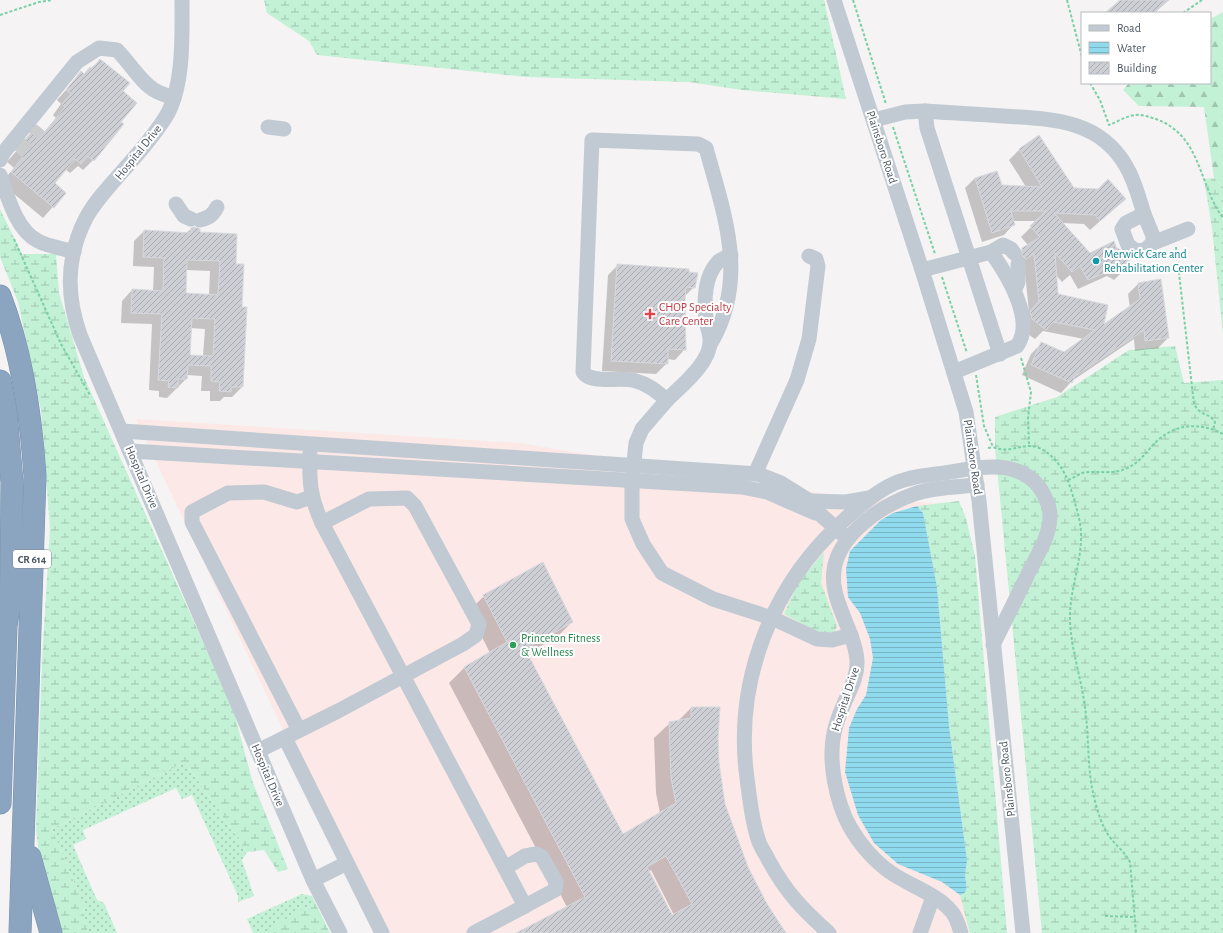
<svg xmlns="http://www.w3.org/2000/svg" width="1223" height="933" font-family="'Alegreya Sans',sans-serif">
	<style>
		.medical { fill: #fce8e6 }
		.grass { fill: url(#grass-dots) }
		.forest { fill: url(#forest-firs) }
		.wetland { fill: url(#wetland-marsh) }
		.water { fill: url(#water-rules) }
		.shadow { fill: #0003; fill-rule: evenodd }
		.building { fill: url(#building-hatch); stroke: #d7d9de; fill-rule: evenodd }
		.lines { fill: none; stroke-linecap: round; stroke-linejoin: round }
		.minor-tunnel { stroke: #caccce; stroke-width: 15; stroke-dasharray: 15 8; stroke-linecap: butt }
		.highway-casing { stroke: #7690ad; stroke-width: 23 }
		.path { stroke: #7ad0a6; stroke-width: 2; stroke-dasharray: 3 2; stroke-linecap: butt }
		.minor { stroke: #c1cad2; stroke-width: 15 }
		.highway { stroke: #8ba5c1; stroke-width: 22 }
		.culture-dot { fill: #0f9aa8; stroke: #fff; stroke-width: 1.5 }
		.health-dot { fill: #e0444e; stroke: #fff; stroke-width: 1.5 }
		.leisure-dot { fill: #2e9e5b; stroke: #fff; stroke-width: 1.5 }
		.labels { text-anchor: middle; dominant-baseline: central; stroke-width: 4; stroke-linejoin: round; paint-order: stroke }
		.shield { fill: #fff; stroke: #808990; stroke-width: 1 }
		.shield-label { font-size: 11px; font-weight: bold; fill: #4a5661 }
		.street-label { font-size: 12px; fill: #4a5661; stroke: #fff }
		.culture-label { font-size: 12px; fill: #0d838f; stroke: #fff; text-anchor: start }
		.health-label { font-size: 12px; fill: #be3a42; stroke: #fff; text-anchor: start }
		.leisure-label { font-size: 12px; fill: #27864d; stroke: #fff; text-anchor: start }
	</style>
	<defs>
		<pattern id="grass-dots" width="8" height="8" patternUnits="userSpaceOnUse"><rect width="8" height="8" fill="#c3f1d5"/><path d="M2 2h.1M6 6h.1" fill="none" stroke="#a0c6b0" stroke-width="1.8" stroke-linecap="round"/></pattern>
		<pattern id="forest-firs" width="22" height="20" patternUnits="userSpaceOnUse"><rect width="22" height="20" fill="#c3f1d5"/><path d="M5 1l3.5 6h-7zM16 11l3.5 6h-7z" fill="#a0c6b0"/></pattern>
		<pattern id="wetland-marsh" width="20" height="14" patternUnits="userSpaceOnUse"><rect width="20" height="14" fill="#c3f1d5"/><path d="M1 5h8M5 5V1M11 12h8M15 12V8" fill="none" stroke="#a0c6b0"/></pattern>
		<pattern id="water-rules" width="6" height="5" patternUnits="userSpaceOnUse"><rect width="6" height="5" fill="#90daee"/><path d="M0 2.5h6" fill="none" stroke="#78b4c4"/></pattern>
		<pattern id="building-hatch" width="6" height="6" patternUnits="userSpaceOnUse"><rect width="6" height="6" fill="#cdcfd5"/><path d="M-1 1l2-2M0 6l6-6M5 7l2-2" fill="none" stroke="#a8abb0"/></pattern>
	</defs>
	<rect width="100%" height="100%" fill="#f5f3f3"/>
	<path class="medical" d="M136 419 520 443 831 495 958 505 1005 933H379Z"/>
	<g class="grass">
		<path d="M185 762 247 852 242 860 254 896 238 902V896L192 795 182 799 176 788 83 830 86 839 73 845 97 900 104 903 117 933H88L81 899 52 829Z"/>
		<path d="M302 894 312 896 315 902 268 930 269 933H253L247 919Z"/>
	</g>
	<path class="forest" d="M1223 12V187L1214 178 1204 107 1139 106 1123 90 1129 83H1210V19Z"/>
	<g class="wetland">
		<path d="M264 0H824L846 99 742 90 689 82 526 77 317 55 309 41 267 13Z"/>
		<path d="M1214 178 1223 187V334L1212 228 1204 179Z"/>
		<path d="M0 209 22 254H56L59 293 84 377 233 709 253 783 288 869 278 872 264 850 247 852 185 762 52 829 81 899 88 933H59L44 891 36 830 42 660 50 529 41 410 18 302 0 257Z"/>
		<path d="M1175 346 1184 383 1223 380V933H1042L995 447V417L1057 397 1129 350Z"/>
		<path d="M959 501 966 518 975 556 1007 933H970L960 895C971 892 965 882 965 874 965 870 967 865 967 860L949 726 937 587 923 513 917 506Z"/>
		<path d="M824 552 821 583 837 626 833 635 820 633 784 614 798 583Z"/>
		<path d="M315 902 330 933H269L267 930Z"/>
	</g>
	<path class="water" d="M917 506 923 513 937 587 949 726 967 860C967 865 965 870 965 874 965 882 971 892 960 895L942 882 898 864 874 843 858 815 845 772 849 728 857 709 866 695 873 658 870 639 860 613 848 597 846 569 850 551 881 520 893 513Z"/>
	<g class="shadow">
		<path d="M100 60 122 92 120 123 93 160 83 170 78 166 70 173 65 169 53 183 65 193 43 218 1 183 14 168 7 162 37 127 44 132 56 118 53 115 61 104 57 100 81 73 83 75Z"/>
		<path d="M1039 137 1074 189 1125 199 1090 230 1084 224 1062 223 1090 254 1116 248 1129 259 1124 270 1114 280 1107 276 1078 289 1070 275 1062 282 1056 275 1058 295 1103 326 1130 308 1128 294 1138 284 1168 338 1158 348 1135 351 1134 339 1072 381 1061 393 1022 375 1031 354 1041 344 1064 353 1084 339 1043 331 1035 339 1022 330 1021 322 1029 312 1024 263 1012 260 1028 245 1021 237 1037 221H1013L1014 224 1004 235 982 242 965 188 975 178 1001 186 1026 187 1009 160 1019 150Z"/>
		<path d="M191 229 235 265 241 308 242 387 232 397H224L220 401H210V391H201L202 376 186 375V379L167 398 159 397V391L149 390 152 324 121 323 122 301 132 290 153 292 154 267 133 266 134 241 144 231 186 233ZM186 270 210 271 209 295 184 294ZM190 328 205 329 203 356H189Z"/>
		<path d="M618 265 694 287 684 297 685 349 675 360 667 359V363L656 374 602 371 608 275Z"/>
		<path d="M484 596 572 622 557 637 526 654 623 835 660 813 656 793 654 738 670 723 678 721 691 708 717 739 720 783 724 804 739 847 755 885 776 921 786 933H520L567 907 449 683 464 668 490 653 469 611ZM651 870 674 915 672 916 648 872Z"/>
	</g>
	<g class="building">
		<path d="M1120 0H1169L1154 13H1105Z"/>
		<path d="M100 59 130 83 123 91 137 103 121 122 124 124 94 161 88 156 81 164 75 159 55 183 66 193 54 208 11 172 23 157 16 151 37 125 45 132 65 107 62 104 71 94 66 90 81 71 84 74 90 67 92 69Z"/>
		<path d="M1039 135 1074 188 1098 189 1108 179 1126 199 1100 221 1095 215 1054 213 1090 253 1114 241 1116 247 1131 258 1125 270 1118 267 1088 280 1080 266 1072 272 1055 253 1058 294 1108 305 1104 324 1140 299 1138 283 1161 279 1169 338 1145 341 1144 330 1075 376 1072 383 1031 365 1041 342 1064 352 1095 330 1053 322 1046 330 1032 319 1030 311 1039 301 1034 254 1026 259 1022 256V248L1040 237 1030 226 1046 211H1011L1015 225 992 233 975 178 997 171 1002 185 1042 187 1019 149Z"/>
		<path d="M195 227 200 229V232L237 234 236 264H244L242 307H247L243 387H231V392L219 391 220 382 211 381V366L188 365 187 379H178V388L168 387 169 381 158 380 162 314 131 313 132 289 163 291 164 258 143 257 144 230 191 233V228ZM187 260 220 261 218 295 186 293ZM192 318 215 319 213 356 190 355Z"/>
		<path d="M617 264 689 269V272L698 273 695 288 686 287 685 300 686 350 668 349V364L611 361Z"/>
		<path d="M543 562 573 622 525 649 623 834 676 803 671 778 669 722 691 718V707H720L718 739 719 763 725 804 748 867 767 904 786 933H516L585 897 464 667 507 642 483 595ZM666 856 692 904 672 915 647 867Z"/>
	</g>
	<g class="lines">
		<path class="minor-tunnel" d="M17 152 38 126"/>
		<g class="highway-casing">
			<g id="highway">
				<path d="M0 296C22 353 31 415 35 476L20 933"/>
				<path d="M0 381 6 413 12 482 11 594 6 626 0 803"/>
				<path d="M30 857 51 933"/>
			</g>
		</g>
		<g class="path">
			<path d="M853 0 886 104"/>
			<path d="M1067 0 1082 57"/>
			<path d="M1183 13 1202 0"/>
			<path d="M0 15 39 2 52 0"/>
			<path d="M1090 83 1100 100 1109 125C1117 122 1126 116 1135 115 1142 114 1149 117 1156 119 1202 136 1198 184 1223 218"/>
			<path d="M893 127 935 254"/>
			<path d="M14 239 61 344 90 395"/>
			<path d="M1176 247 1194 404C1201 417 1209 412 1215 422L1213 430"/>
			<path d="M942 277 967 353"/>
			<path d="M1021 358 1031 392 1028 418 1029 444"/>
			<path d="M976 375 984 426 993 447C1017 457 1029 431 1056 461 1065 471 1069 483 1073 496 1077 510 1082 525 1081 540 1080 567 1069 593 1070 621 1071 648 1080 674 1084 701 1089 730 1087 759 1092 788 1095 802 1099 819 1106 831 1112 843 1124 850 1130 862L1136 933"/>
			<path d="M988 448 993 447"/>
			<path d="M1068 480C1073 478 1078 475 1082 473 1097 470 1112 475 1125 469 1138 464 1144 455 1153 445 1172 424 1198 421 1223 434"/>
			<path d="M1105 916 1134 917"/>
		</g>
		<g class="minor">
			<path d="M182 0C182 35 184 82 168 113 159 129 147 143 135 157 119 176 98 196 86 218 66 257 66 295 80 335L313 880 340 933"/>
			<path d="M834 0 922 270 966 412 979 501 1023 933"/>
			<path d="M925 111 927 128 1000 354"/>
			<path d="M874 120 905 112 925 111C951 113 977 114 1003 116 1051 119 1099 119 1126 166 1135 181 1139 198 1144 214"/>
			<path d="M268 127 284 129"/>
			<path d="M0 160 4 152 77 62 99 48 117 50C129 62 142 84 156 91 162 94 168 96 174 98"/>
			<path d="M0 175C8 197 16 230 38 241 49 247 63 248 74 252"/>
			<path d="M176 204 184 216 191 219"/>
			<path d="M1144 214 1153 236V243L1145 250 1136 251 1128 245 1122 229 1126 223Z"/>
			<path d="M200 220C209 218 213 215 217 207"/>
			<path d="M1153 243 1188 229"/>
			<path d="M991 252 1003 245 1011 249 1014 253"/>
			<path d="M922 270 991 252C1006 273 1036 320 1017 346L954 372"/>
			<path d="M1015 289 1018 282V264"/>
			<path d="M711 343C749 278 724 214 706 148L698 144 592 140 583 372C591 385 622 376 636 381 648 384 657 392 667 400L642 429 636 443 632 480V519L643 544 662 573 713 599 772 618 817 639 832 640 851 635"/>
			<path d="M667 400C681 386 710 363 710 342 711 334 706 326 706 318 704 300 705 276 718 262 721 259 727 257 731 255"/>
			<path d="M122 431 758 474 781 483 810 501 822 516 847 538"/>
			<path d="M130 451 742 487 767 492 815 513"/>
			<path d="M310 453C309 481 310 497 322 523L525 906 474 933"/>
			<path d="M755 474 797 380 809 339 818 266 816 259 809 256"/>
			<path d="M810 501 846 502 869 498"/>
			<path d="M299 730 192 522V512L228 493 264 492 297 502 311 497"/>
			<path d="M285 738 382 933"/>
			<path d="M258 751 338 711 463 644 476 635 479 624 415 506 407 498 369 499 322 523"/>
			<path d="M505 868 525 856 536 854 542 857 556 882 555 890 525 906"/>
			<path d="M313 880 347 863"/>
			<path d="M829 933C802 909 786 892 769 861 766 854 761 848 759 842 751 820 749 792 746 770 736 677 773 585 842 522 857 508 874 493 893 484 909 477 927 475 944 473 976 468 1017 457 1040 488 1045 496 1050 506 1050 516 1050 536 1037 555 1029 572 1017 597 1005 621 993 645"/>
			<path d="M920 933 933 897"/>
			<path d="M961 933C959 926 956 916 951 911 937 894 908 885 890 872 874 861 859 843 850 827 836 802 828 761 834 733 836 723 840 713 844 704 849 691 857 678 857 664 858 643 839 612 835 591 824 544 875 508 914 494 934 487 956 487 977 485"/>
		</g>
		<use href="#highway" class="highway"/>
	</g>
	<circle class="culture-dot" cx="1096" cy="261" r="4"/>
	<path class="health-dot" d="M648 308h4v4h4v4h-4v4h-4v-4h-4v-4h4z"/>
	<circle class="leisure-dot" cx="513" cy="645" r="4"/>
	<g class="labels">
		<rect class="shield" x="13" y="550" width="38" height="18" rx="3"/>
		<g class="shield-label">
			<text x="32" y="559">CR 614</text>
		</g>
		<g class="street-label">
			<text transform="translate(882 147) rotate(72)">Plainsboro Road</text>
			<text transform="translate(138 152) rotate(-51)">Hospital Drive</text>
			<text transform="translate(973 457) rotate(82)">Plainsboro Road</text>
			<text transform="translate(142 477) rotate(67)">Hospital Drive</text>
			<text transform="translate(845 699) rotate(-72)">Hospital Drive</text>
			<text transform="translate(268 775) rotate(67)">Hospital Drive</text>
			<text transform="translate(1007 779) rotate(-96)">Plainsboro Road</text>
		</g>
		<g class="culture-label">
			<text x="1104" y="254">Merwick Care and<tspan x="1104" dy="14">Rehabilitation Center</tspan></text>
		</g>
		<g class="health-label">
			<text x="659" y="307">CHOP Specialty<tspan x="659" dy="14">Care Center</tspan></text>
		</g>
		<g class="leisure-label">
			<text x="521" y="638">Princeton Fitness<tspan x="521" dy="14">&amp; Wellness</tspan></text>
		</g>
	</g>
	<rect x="1081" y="12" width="130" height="72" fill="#ffffff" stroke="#b7bbc0"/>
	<rect x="1089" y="25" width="20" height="6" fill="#c1cad2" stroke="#b7bbc0"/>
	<text x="1117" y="32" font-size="12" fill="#4a5661">Road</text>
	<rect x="1089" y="42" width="20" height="12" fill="url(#water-rules)" stroke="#b7bbc0"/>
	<text x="1117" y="52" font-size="12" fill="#4a5661">Water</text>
	<rect x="1089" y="62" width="20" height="12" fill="url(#building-hatch)" stroke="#b7bbc0"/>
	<text x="1117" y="72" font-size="12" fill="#4a5661">Building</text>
</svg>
